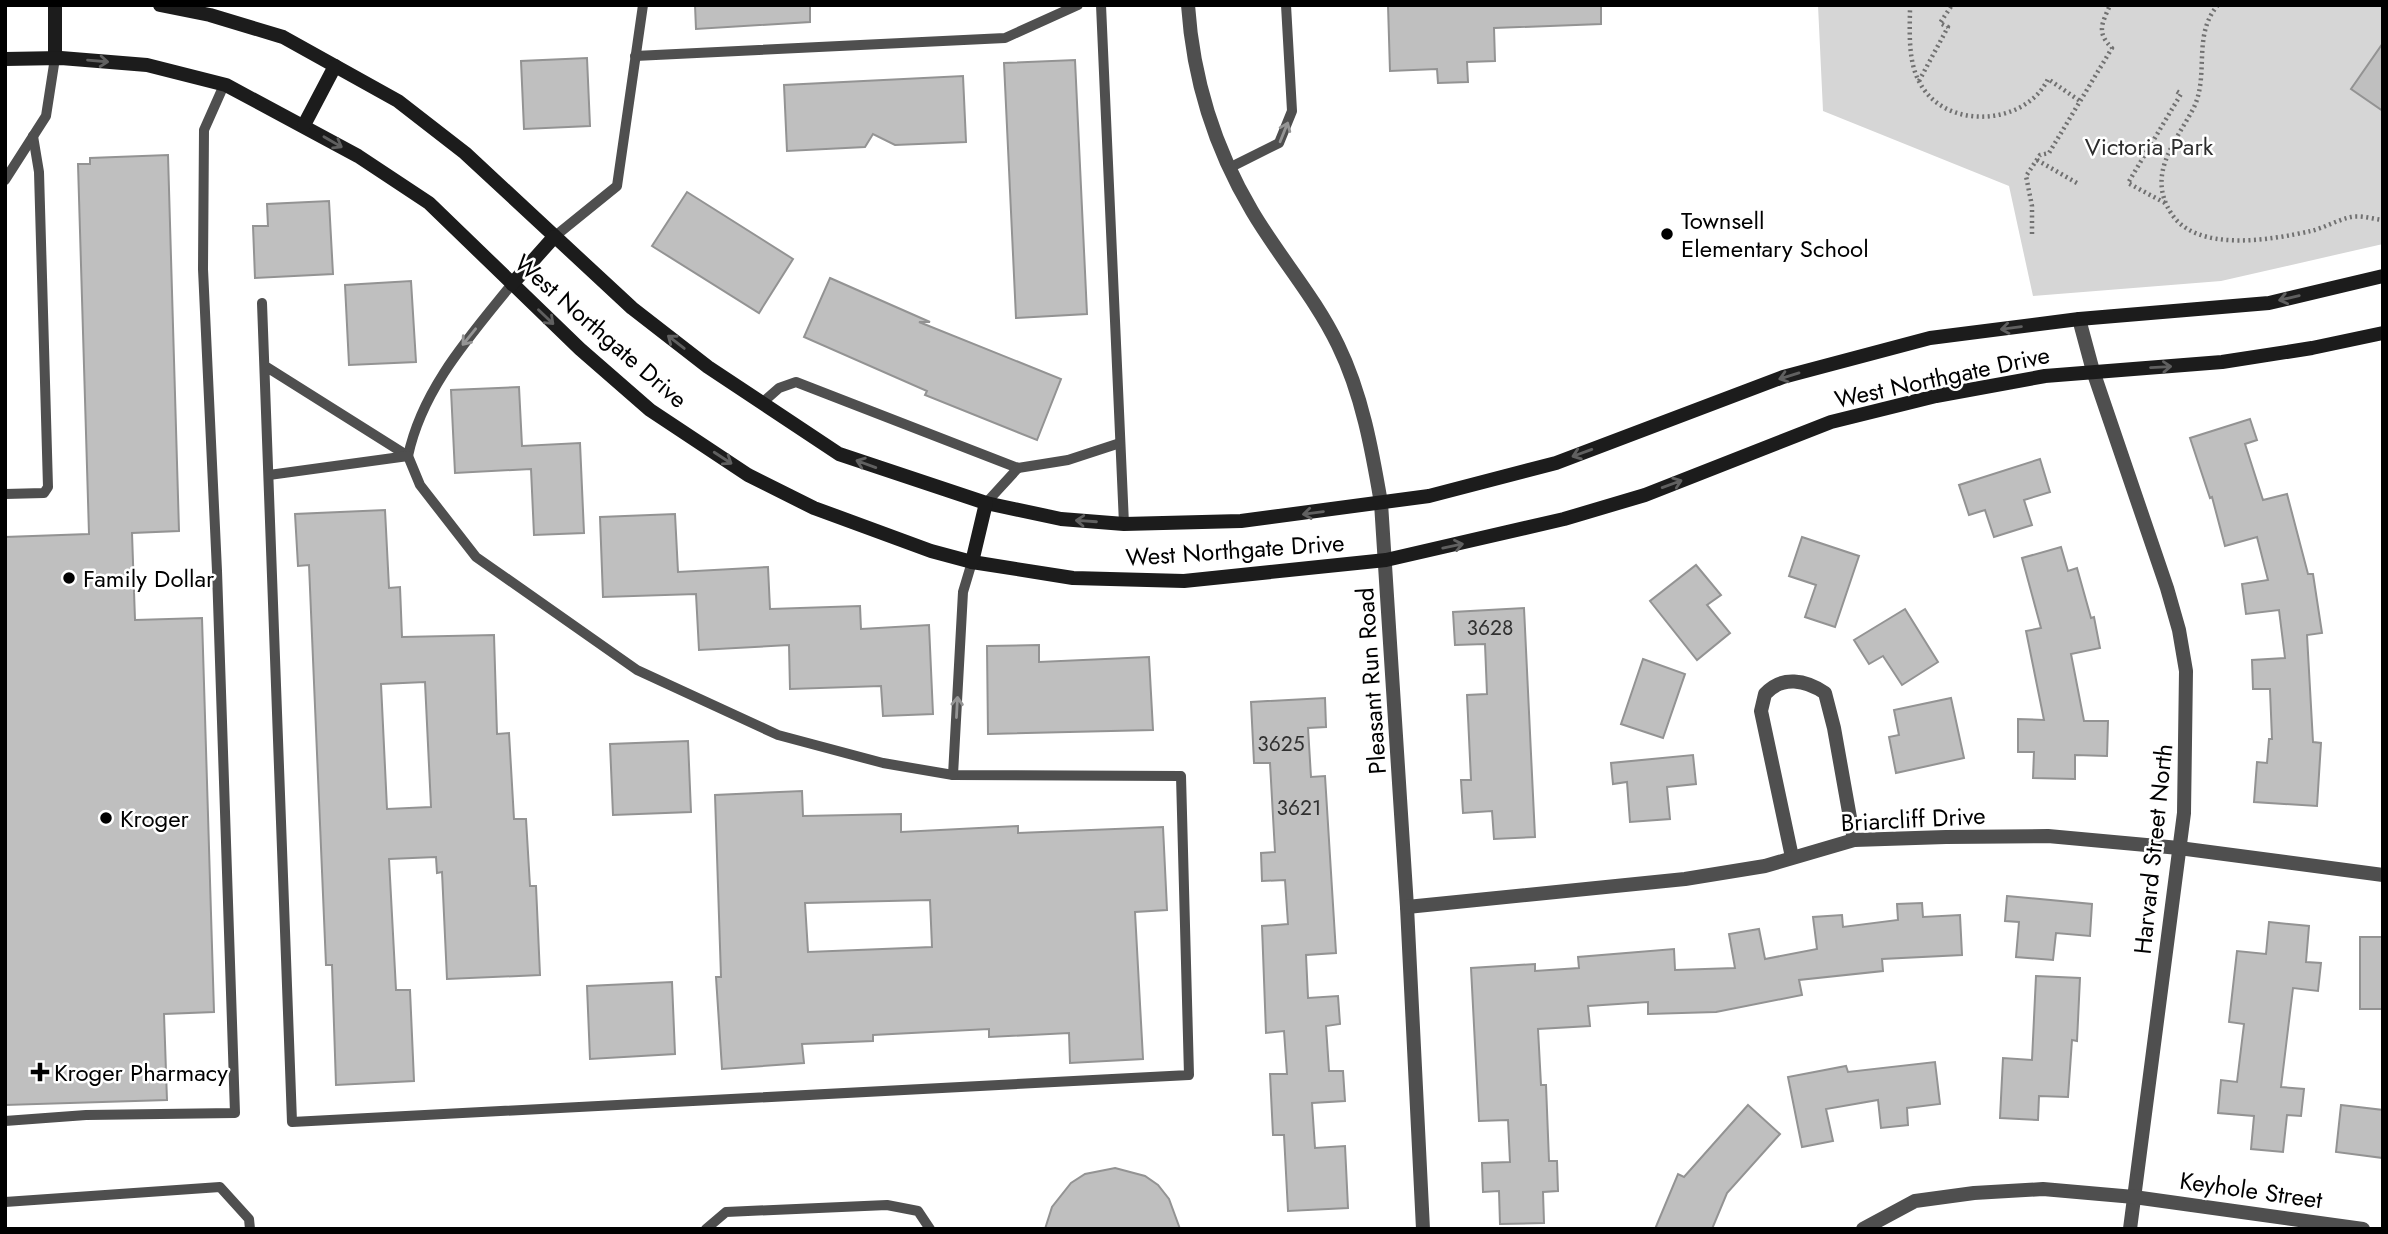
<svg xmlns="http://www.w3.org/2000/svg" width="2388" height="1234" font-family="Jost,sans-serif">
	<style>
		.green { fill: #d6d6d6 }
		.building { fill: #bfbfbf; stroke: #939393; stroke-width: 2; fill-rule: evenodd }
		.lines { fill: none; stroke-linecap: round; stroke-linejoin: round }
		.path { stroke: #717171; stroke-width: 4.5; stroke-dasharray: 2 3.5; stroke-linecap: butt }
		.service { stroke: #4f4f4f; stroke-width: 10 }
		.minor { stroke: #4f4f4f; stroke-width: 14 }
		.tertiary { stroke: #4f4f4f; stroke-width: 14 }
		.secondary { stroke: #1c1c1c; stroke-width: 14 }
		.oneway { stroke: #606060 }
		.oneway2 { stroke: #959595 }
		.poi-dot { fill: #000; stroke: #fff; stroke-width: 2.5 }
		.labels { text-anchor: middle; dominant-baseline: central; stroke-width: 5; stroke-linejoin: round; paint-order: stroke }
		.number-label { font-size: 21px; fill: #303030 }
		.park-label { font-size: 24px; fill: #2d2d2d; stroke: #fff }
		.poi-label { font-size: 24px; fill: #000; stroke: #fff; text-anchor: start }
		.street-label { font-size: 24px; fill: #000; stroke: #fff }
	</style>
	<rect width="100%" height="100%" fill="#fff"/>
	<path class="green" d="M1818 5H2383V244L2221 281 2033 296 2009 186 1823 111Z"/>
	<g class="building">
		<path d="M695 5H810V22L696 29Z"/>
		<path d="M1388 5H1601V24L1494 28 1495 61 1467 62 1468 82 1438 83 1437 69 1390 71Z"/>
		<path d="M2383 43V111L2351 89Z"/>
		<path d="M587 58 590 126 524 129 521 61Z"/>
		<path d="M1075 60 1087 314 1016 318 1004 63Z"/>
		<path d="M963 76 966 142 895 145 873 134 865 147 787 151 784 85Z"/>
		<path d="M168 155 179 531 132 533 135 620 202 618 214 1012 164 1014 167 1100 5 1105V537L89 534 78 164H90V158Z"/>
		<path d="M687 192 793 259 759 313 652 246Z"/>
		<path d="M329 201 333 274 255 278 253 226H268L267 204Z"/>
		<path d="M830 278 930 322H919L1061 379 1037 440 925 395 927 391 804 337Z"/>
		<path d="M411 281 416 362 349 365 345 285Z"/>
		<path d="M519 387 522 446 580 443 584 533 534 535 531 469 455 473 451 390Z"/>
		<path d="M2250 419 2257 440 2245 444 2263 500 2287 494 2308 574H2313L2322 633 2307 635 2313 742 2321 743 2317 806 2254 802 2257 762 2267 763 2269 739H2272L2270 689H2253L2252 660 2285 658 2279 610 2246 614 2242 584 2268 580 2257 537 2225 546 2212 497 2210 498 2190 438Z"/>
		<path d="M2040 459 2050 492 2024 500 2032 525 1994 537 1985 510 1969 515 1959 485Z"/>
		<path d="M385 510 389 588 400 587 402 637 494 635 497 734 509 733 514 819H526L530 886H536L540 975 447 979 442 872 437 873 436 857 389 859 396 990H410L414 1081 336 1085 332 965H326L309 565 298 566 295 514ZM425 682 431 807 387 809 381 684Z"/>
		<path d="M675 514 678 572 768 567 770 609 860 606 861 629 929 625 933 714 883 716 881 686 790 689 789 645 699 650 696 594 603 597 600 517Z"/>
		<path d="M1802 537 1859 556 1835 627 1805 617 1816 585 1789 576Z"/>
		<path d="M2061 547 2068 571 2077 568 2091 618 2094 617 2100 648 2071 654 2084 721H2108L2107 756 2075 755V779L2033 778 2034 752H2018V719L2044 720 2026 631 2041 628 2022 558Z"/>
		<path d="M1696 565 1721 595 1707 605 1730 633 1697 660 1650 601Z"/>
		<path d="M1524 608 1535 837 1494 839 1492 811 1463 813 1461 780H1471L1467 695 1487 694 1485 644 1455 645 1453 612Z"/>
		<path d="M1905 609 1938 662 1902 685 1883 656 1869 664 1854 640Z"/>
		<path d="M1039 645V662L1149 657 1153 730 988 734 987 646Z"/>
		<path d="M1643 659 1685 674 1663 738 1621 724Z"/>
		<path d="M1325 698 1326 727 1308 728 1311 777 1325 776 1336 953 1306 955 1308 998 1338 996 1340 1024 1326 1026 1329 1071H1343L1345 1101 1312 1103 1315 1148 1345 1146 1348 1208 1288 1211 1284 1135H1273L1270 1074H1287L1284 1031 1266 1033 1262 926 1288 924 1285 880 1262 881 1261 853 1275 852 1270 763H1254L1251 702Z"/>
		<path d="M1951 698 1964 758 1896 773 1889 737 1899 735 1894 710Z"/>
		<path d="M688 741 691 812 613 815 610 744Z"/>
		<path d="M1693 755 1696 784 1667 787 1670 819 1630 822 1627 782 1613 784 1611 763Z"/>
		<path d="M802 791 803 816 901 814V832L1018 826V833L1163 827 1167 910 1135 912 1143 1059 1070 1063 1069 1033 989 1037V1029L873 1035V1041L802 1044 804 1063 722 1069 716 977H721L715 795ZM930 900 932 947 808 952 805 903Z"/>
		<path d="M2007 896 2092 904 2090 936 2056 933 2053 960 2016 957 2019 922 2005 921Z"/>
		<path d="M1922 903 1923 917 1960 915 1962 955 1882 959 1883 971 1799 980 1802 995 1716 1012 1648 1014V1002L1588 1006 1590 1026 1538 1029 1541 1085H1546L1549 1161H1557L1558 1191 1543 1192 1544 1223 1500 1224 1499 1191 1483 1192 1482 1163 1510 1162 1508 1120 1479 1121 1471 968 1535 964V971L1579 968 1578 957 1674 949 1675 970 1735 968 1729 934 1759 929 1765 959 1817 949 1813 917 1842 915 1843 927 1898 920 1897 904Z"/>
		<path d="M2269 922 2309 926 2306 962 2321 963 2318 991 2293 988 2281 1087 2304 1089 2301 1116 2287 1115 2283 1152 2251 1149 2254 1116 2218 1113 2221 1080 2237 1082 2244 1024 2229 1022 2237 951 2266 954Z"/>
		<rect x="2360" y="937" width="23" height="72"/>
		<path d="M2036 976 2080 978 2077 1041 2072 1040 2068 1097 2039 1096 2038 1120 2000 1118 2003 1058 2032 1060Z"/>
		<path d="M672 982 675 1054 590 1059 587 986Z"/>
		<path d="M1935 1062 1940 1104 1907 1108 1908 1125 1881 1128 1878 1100 1826 1109 1833 1141 1802 1147 1788 1077 1846 1066 1848 1072Z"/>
		<path d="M1748 1105 1780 1134 1727 1193 1712 1229H1655L1678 1174 1684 1177Z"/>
		<path d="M2341 1105 2383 1110V1158L2336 1152Z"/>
		<path d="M1115 1168 1145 1176 1158 1185 1169 1199 1180 1229H1045L1052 1207 1071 1183 1085 1174Z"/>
	</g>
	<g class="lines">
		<g class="path">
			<path d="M1910 5C1910 31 1907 62 1921 85 1948 131 2026 125 2048 79L2080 101"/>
			<path d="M2218 5C2191 36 2211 77 2192 111 2174 144 2147 175 2171 213 2196 253 2271 240 2311 231 2324 228 2337 220 2351 217 2361 215 2373 219 2383 220"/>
			<path d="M1919 81 1948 27 1940 23 1952 5"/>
			<path d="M2037 160 2077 183"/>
			<path d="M2165 203 2128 183 2181 94 2176 91"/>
			<path d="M2032 234V206L2026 176 2040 155 2049 153 2112 48C2096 32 2102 24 2110 5"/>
		</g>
		<g class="service">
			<path d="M1101 5 1124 524"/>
			<path d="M635 56 1005 38 1078 5"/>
			<path d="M1229 168 1279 143 1292 111 1286 5"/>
			<path d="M5 180 46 116 55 58"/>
			<path d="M554 237 617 186 643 5"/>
			<path d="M262 303C272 576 282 849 292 1122L1189 1075 1181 776 953 775 883 763 778 735 637 670 476 557 420 485 408 456 265 366"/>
			<path d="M762 403 779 388 796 382 1018 468 1068 460 1120 443"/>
			<path d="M408 456C422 389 470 336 512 284"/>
			<path d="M269 475 408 456"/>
			<path d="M5 494 44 493 48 487 39 172 33 136"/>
			<path d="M986 503 1018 468"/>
			<path d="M953 775 963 592 972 562"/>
			<path d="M5 1121 86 1115 235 1113 217 571 203 269 204 130 224 85"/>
			<path d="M5 1202 220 1187 249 1219 250 1229"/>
			<path d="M706 1229 726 1212 887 1205 918 1211 930 1229"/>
		</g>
		<g class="minor">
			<path d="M2079 319 2093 371 2167 588 2179 630 2186 671 2184 813 2130 1229"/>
			<path d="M1381 503 1407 907 1423 1229"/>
			<path d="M1792 857 1761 711 1765 694C1782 675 1806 680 1825 693L1834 728 1854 840"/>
			<path d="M1407 907 1685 879 1765 866 1854 840 1946 837 2048 836 2179 848 2383 875"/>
			<path d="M1863 1229 1915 1201 1974 1193 2043 1189 2134 1197 2363 1229"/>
		</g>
		<path class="tertiary" d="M1188 5C1193 79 1214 147 1252 211 1279 257 1315 297 1338 345 1362 394 1372 450 1381 503"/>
		<g class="secondary">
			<path d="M55 5V58"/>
			<path d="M160 5 210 15 283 37 398 101 465 153 632 308 708 367 839 454 986 503 1061 519 1124 524 1241 521 1429 496 1556 463 1783 377 1930 338 2079 319 2269 303 2383 276"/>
			<path d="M5 59 61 58 147 65 226 85 358 156 429 203 580 349 650 410 748 475 814 508 931 551 972 562 1073 578 1184 581 1386 560 1564 519 1645 495 1831 422 1936 396 2045 376 2222 362 2312 348 2383 333"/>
			<path d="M304 125 335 66"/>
			<path d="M512 284 554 237"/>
			<path d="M972 562 986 503"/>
		</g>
	</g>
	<defs><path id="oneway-shaft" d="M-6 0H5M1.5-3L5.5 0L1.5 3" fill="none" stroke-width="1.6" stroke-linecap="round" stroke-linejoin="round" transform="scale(1.75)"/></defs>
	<g class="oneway">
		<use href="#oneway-shaft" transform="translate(98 61) rotate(5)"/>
		<use href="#oneway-shaft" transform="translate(333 142) rotate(30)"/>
		<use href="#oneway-shaft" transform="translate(2289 298) rotate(167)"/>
		<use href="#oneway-shaft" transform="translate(546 317) rotate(44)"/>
		<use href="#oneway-shaft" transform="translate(2011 328) rotate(173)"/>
		<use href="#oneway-shaft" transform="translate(676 342) rotate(-142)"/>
		<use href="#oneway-shaft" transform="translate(2161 367) rotate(-3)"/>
		<use href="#oneway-shaft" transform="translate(1789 376) rotate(163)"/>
		<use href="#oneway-shaft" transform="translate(1582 453) rotate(160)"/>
		<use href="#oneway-shaft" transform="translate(723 458) rotate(33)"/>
		<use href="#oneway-shaft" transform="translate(866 464) rotate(-160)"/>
		<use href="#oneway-shaft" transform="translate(1672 484) rotate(-20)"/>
		<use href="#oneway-shaft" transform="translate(1313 513) rotate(172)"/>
		<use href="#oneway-shaft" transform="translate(1086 521) rotate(-176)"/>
		<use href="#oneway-shaft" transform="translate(1453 546) rotate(-12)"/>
	</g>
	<g class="oneway2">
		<use href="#oneway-shaft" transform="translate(1284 132) rotate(-68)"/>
		<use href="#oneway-shaft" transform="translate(469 337) rotate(129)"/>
		<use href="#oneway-shaft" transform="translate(957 707) rotate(-87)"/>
	</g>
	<g class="poi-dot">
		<circle cx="1667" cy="234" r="7"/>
		<circle cx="69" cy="578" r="7"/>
		<circle cx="106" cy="818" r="7"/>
		<path d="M36.5 1061.5h7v7h7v7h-7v7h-7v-7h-7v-7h7z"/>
	</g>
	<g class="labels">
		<g class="number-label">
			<text x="1490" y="628">3628</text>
			<text x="1281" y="744">3625</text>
			<text x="1299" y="808">3621</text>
		</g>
		<g class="park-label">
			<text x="2149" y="146">Victoria Park</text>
		</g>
		<g class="poi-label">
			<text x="1681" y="220">Townsell<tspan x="1681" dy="28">Elementary School</tspan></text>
			<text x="83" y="578">Family Dollar</text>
			<text x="120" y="818">Kroger</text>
			<text x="54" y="1072">Kroger Pharmacy</text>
		</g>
		<g class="street-label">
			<text transform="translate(601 331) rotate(41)">West Northgate Drive</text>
			<text transform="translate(1942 377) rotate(-12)">West Northgate Drive</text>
			<text transform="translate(1235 550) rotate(-4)">West Northgate Drive</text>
			<text transform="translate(1371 681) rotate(-94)">Pleasant Run Road</text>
			<text transform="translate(1913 819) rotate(-3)">Briarcliff Drive</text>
			<text transform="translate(2153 849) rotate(-84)">Harvard Street North</text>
			<text transform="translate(2251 1190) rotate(8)">Keyhole Street</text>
		</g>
	</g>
	<rect width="2388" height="1234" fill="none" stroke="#000000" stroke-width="14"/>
</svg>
